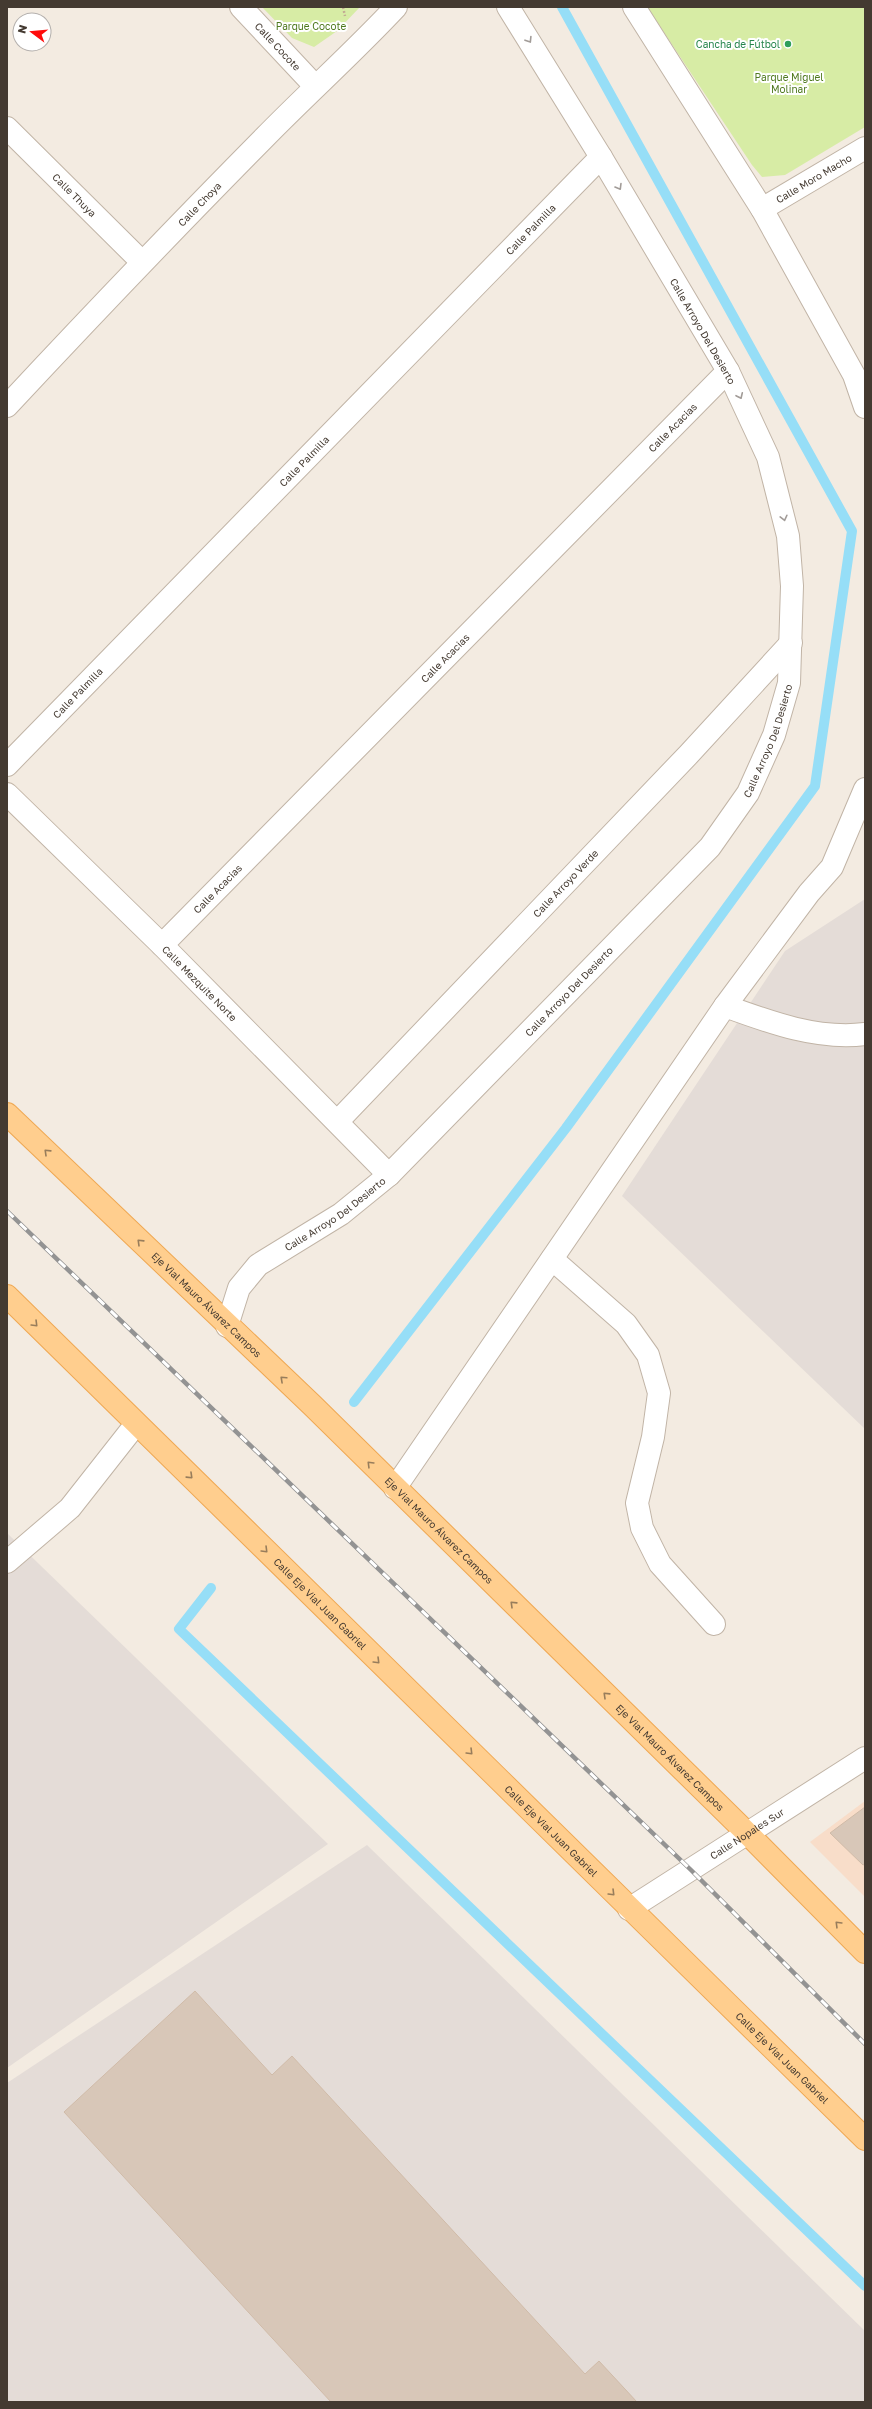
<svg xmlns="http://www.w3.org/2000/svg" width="872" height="2409" font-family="'Golos Text',sans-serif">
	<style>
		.commercial { fill: #f8ddc9 }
		.industrial { fill: #e4dcd7 }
		.green { fill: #d7eca5 }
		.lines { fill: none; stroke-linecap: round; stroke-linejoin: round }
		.stream { stroke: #96def7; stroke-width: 10 }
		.building { fill: #d8c7b8; stroke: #d0bba8 }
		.minor-casing { stroke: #c1b4a6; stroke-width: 24 }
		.major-casing { stroke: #efa853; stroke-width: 24 }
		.path { stroke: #c2aa93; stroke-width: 2.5; stroke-dasharray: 2 2; stroke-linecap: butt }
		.minor { stroke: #fff; stroke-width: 22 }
		.major { stroke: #ffce8e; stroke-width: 22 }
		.rail-casing { stroke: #939393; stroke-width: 4.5 }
		.rail { stroke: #fff; stroke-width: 3; stroke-dasharray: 9; stroke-linecap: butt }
		.oneway { stroke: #a29c98 }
		.oneway2 { stroke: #987d5b }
		.leisure-dot { fill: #2e9e5b; stroke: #fff; stroke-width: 1.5 }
		.labels { text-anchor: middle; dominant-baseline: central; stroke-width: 4; stroke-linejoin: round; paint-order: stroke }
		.park-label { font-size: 10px; fill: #507a20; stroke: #fff }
		.leisure-label { font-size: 10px; fill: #27864d; stroke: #fff; text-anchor: end }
		.street-label { font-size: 10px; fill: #443a31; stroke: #fff }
	</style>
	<rect width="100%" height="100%" fill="#f3ebe1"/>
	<path class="commercial" d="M865 1801V1897L810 1842Z"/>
	<g class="industrial">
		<path d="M865 899V1429L622 1196 785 951Z"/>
		<path d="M7 1533 328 1844 7 2068Z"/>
		<path d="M367 1845 865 2331V2402H7V2083Z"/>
	</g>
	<g class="green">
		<path d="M262 7H360L337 31 314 47 292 38Z"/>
		<path d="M647 7H865V127L785 175 762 177 752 165Z"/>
	</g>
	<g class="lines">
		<g class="stream">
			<path d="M354 1402 566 1128 815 786 852 531 562 7"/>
			<path d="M211 1588 179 1629 865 2286"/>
		</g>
	</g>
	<g class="building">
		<path d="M865 1807V1864L863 1865 830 1833Z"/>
		<path d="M195 1991 272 2075 292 2056 585 2374 599 2361 637 2402H331L64 2112Z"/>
	</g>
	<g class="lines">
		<g class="minor-casing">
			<g id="minor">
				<path id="s1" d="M241 7 315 86"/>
				<path d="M634 7 762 209 854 375 865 407"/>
				<path id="s2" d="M7 128 142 262"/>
				<path id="s3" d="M762 209 865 148"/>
				<path id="s4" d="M7 406C92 315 177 226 265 137 308 93 354 52 396 7"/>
				<path id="s5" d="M7 765 601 157"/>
				<path id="s6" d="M7 794 162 945 389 1175"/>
				<path id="s7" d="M162 945 728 371"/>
				<path d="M725 1006C769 1022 817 1040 865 1034"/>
				<path id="s8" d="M338 1121 689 754 791 643"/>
				<path d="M552 1259 626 1324 648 1355 659 1393 653 1437 637 1503 642 1528 660 1564 714 1624"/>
				<path id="s9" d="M227 1326 239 1288 258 1265 341 1214 389 1175 710 847 748 793 774 735 789 683 792 586 788 536 768 457 728 371 601 157 508 7"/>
				<path d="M395 1488 725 1006 809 893 832 867 865 789"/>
				<path d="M7 1562 70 1508 136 1424"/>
				<path id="s10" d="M629 1909 865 1758"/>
			</g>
		</g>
		<g class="major-casing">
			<g id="major">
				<path id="s11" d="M7 1114 312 1405 747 1833 865 1952"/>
				<path id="s12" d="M7 1296 865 2139"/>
			</g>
		</g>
		<path class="path" d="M343 7 345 16"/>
		<use href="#minor" class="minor"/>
		<use href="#major" class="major"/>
		<g class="rail-casing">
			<path id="rail" d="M7 1211 691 1870 865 2044"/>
		</g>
		<use href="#rail" class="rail"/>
	</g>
	<defs><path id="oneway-chevron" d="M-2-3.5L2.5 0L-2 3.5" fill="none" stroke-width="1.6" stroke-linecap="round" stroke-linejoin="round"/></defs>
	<g class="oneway">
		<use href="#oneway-chevron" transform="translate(529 40) rotate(58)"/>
		<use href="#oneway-chevron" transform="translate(619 187) rotate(59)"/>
		<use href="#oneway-chevron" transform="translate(740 396) rotate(65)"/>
		<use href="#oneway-chevron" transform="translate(784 518) rotate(76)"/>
	</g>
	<g class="oneway2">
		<use href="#oneway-chevron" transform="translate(47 1152) rotate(-136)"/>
		<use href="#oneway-chevron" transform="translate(140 1242) rotate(-136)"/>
		<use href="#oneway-chevron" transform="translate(35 1324) rotate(45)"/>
		<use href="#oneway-chevron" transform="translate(283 1379) rotate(-137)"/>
		<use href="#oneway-chevron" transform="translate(370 1464) rotate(-135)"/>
		<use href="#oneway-chevron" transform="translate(190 1476) rotate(44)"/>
		<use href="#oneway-chevron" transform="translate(265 1550) rotate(45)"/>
		<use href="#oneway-chevron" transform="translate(513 1604) rotate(-136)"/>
		<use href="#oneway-chevron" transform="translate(377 1661) rotate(45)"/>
		<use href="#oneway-chevron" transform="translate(606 1695) rotate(-136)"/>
		<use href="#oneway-chevron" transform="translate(470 1752) rotate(45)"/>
		<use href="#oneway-chevron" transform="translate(612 1893) rotate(45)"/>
		<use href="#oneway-chevron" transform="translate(838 1924) rotate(-135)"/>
	</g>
	<circle class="leisure-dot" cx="788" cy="44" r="4"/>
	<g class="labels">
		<g class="park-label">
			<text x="311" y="26">Parque Cocote</text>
			<text x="789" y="77">Parque Miguel<tspan x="789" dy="12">Molinar</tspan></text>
		</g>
		<g class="leisure-label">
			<text x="780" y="44">Cancha de Fútbol</text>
		</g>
		<g class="street-label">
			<text stroke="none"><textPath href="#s1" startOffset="54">Calle Cocote</textPath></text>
			<text stroke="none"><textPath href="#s3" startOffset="60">Calle Moro Macho</textPath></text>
			<text stroke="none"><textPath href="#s2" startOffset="95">Calle Thuya</textPath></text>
			<text stroke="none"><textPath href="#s4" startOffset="279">Calle Choya</textPath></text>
			<text stroke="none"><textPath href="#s5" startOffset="749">Calle Palmilla</textPath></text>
			<text transform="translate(703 331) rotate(60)">Calle Arroyo Del Desierto</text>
			<text stroke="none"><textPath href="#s7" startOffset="727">Calle Acacias</textPath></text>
			<text stroke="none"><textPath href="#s5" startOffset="425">Calle Palmilla</textPath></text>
			<text stroke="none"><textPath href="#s7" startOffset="403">Calle Acacias</textPath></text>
			<text stroke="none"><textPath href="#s5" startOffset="101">Calle Palmilla</textPath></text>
			<text stroke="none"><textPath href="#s9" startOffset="810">Calle Arroyo Del Desierto</textPath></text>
			<text stroke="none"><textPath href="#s8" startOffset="329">Calle Arroyo Verde</textPath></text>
			<text stroke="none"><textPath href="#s7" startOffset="79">Calle Acacias</textPath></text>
			<text stroke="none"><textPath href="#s6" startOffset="270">Calle Mezquite Norte</textPath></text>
			<text stroke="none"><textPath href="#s9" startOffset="486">Calle Arroyo Del Desierto</textPath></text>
			<text stroke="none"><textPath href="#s9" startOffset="162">Calle Arroyo Del Desierto</textPath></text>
			<text stroke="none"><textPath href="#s11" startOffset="276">Eje Vial Mauro Álvarez Campos</textPath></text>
			<text stroke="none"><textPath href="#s11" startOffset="600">Eje Vial Mauro Álvarez Campos</textPath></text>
			<text stroke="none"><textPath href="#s12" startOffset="439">Calle Eje Vial Juan Gabriel</textPath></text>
			<text stroke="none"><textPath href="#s11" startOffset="924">Eje Vial Mauro Álvarez Campos</textPath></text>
			<text stroke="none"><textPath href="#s12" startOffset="763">Calle Eje Vial Juan Gabriel</textPath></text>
			<text stroke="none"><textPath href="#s10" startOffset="140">Calle Nopales Sur</textPath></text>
			<text stroke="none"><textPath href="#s12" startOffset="1087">Calle Eje Vial Juan Gabriel</textPath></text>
		</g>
	</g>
	<rect width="872" height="2409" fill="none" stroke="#443a31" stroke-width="16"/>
	<g transform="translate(32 32) rotate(286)"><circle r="19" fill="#ffffff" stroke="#b4b0ad"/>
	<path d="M0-3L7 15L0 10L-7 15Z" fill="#ff0c0c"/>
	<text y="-6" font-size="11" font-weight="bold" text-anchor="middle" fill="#443a31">N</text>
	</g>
</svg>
